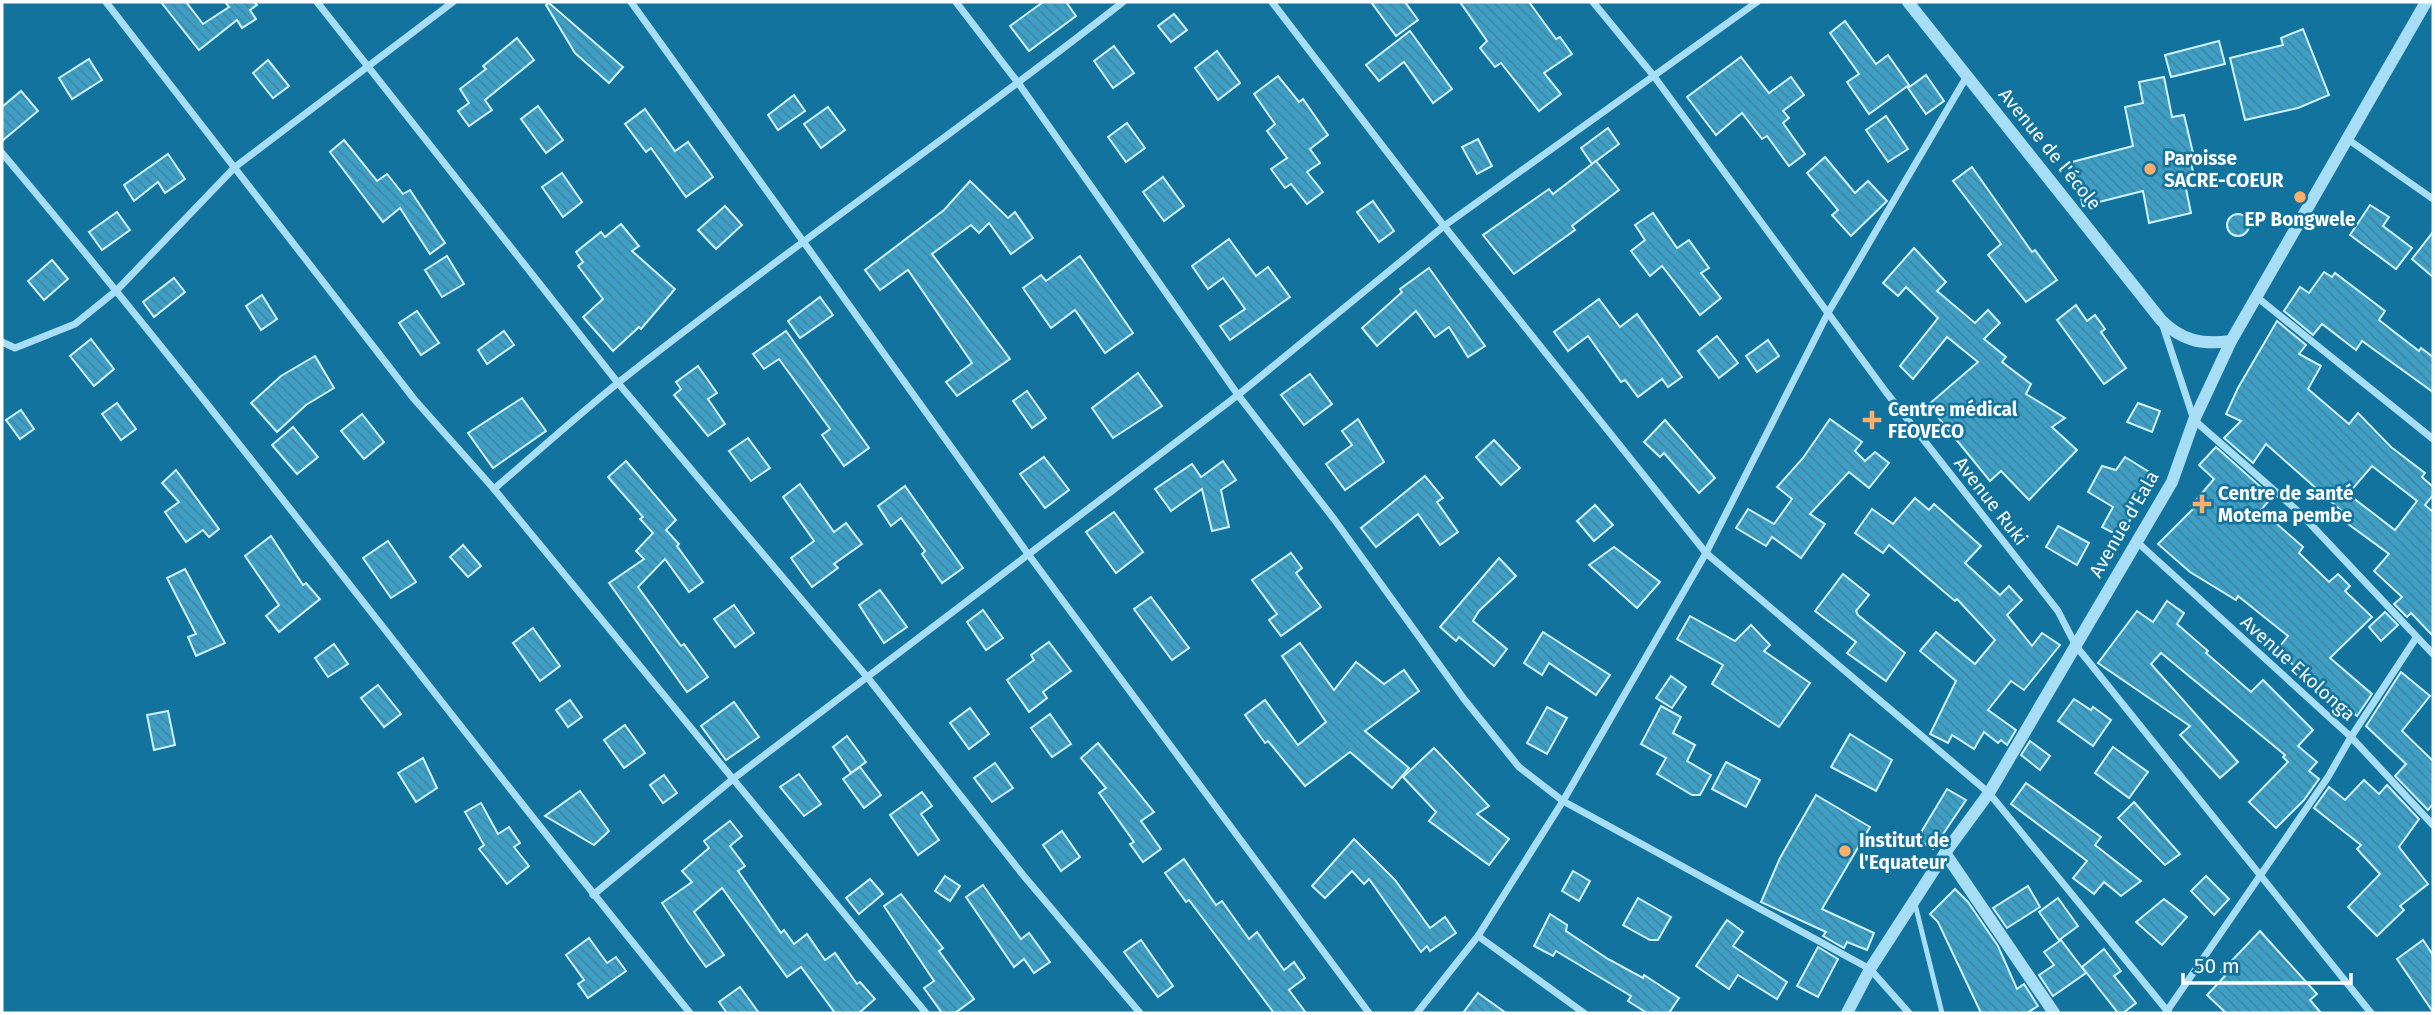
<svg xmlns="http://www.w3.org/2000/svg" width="2435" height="1015" font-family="'Fira Sans',sans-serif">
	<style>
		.building { fill: url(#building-back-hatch); stroke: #d0f1fe; stroke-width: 2; fill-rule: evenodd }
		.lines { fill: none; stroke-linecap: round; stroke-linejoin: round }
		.service { stroke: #a7def5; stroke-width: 5 }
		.minor { stroke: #a7def5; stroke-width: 7 }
		.tertiary { stroke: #a7def5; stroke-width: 12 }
		.poi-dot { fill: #ffad6b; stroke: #11739e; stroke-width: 2.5 }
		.labels { text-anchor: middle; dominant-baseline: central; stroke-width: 5; stroke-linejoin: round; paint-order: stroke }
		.street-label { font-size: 19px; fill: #fff; stroke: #11739e }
		.poi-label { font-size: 19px; font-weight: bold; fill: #fff; stroke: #11739e; text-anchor: start }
	</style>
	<defs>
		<pattern id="building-back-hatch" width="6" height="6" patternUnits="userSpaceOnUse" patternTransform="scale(1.75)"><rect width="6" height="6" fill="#3e9fc6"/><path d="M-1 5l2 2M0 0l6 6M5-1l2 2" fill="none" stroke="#4286a1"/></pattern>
	</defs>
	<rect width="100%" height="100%" fill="#11739e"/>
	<g class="building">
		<path d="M161 2H186L203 24 229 7 225 2H254L257 5 250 10 256 19 242 28 237 20 199 50Z"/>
		<path d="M1043 2H1066L1076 16 1029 51 1010 26Z"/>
		<path d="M1371 2H1405L1418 20 1396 36Z"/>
		<path d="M1460 2H1529L1556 39 1560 37 1572 54 1544 73 1561 94 1539 111 1501 63 1495 67 1480 48 1487 41Z"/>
		<path d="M549 3 623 67 609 83 575 53 546 5Z"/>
		<path d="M1174 14 1187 30 1171 42 1158 26Z"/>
		<path d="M1845 21 1876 64 1888 55 1909 85 1869 114 1847 82 1859 74 1830 33Z"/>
		<path d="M2303 29 2329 95 2298 108 2245 120 2230 58 2283 45 2281 38Z"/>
		<path d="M1410 31 1452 89 1433 103 1404 62 1379 81 1366 65Z"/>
		<path d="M517 38 534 60 485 100 492 110 469 126 458 111 469 103 460 89 486 69 483 66Z"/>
		<path d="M2219 41 2225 64 2171 77 2165 55Z"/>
		<path d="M1114 46 1134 73 1113 88 1094 61Z"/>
		<path d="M1217 51 1240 83 1218 100 1195 68Z"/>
		<path d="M1741 57 1769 93 1791 77 1804 95 1783 111 1789 118 1783 123 1805 154 1789 166 1767 136 1762 139 1742 113 1716 135 1687 97Z"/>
		<path d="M89 59 102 80 72 99 59 78Z"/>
		<path d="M268 60 289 86 273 98 253 73Z"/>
		<path d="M1926 75 1944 101 1926 114 1908 88Z"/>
		<path d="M1278 76 1299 102 1303 99 1328 135 1310 149 1320 163 1307 172 1323 192 1307 204 1291 184 1285 188 1271 169 1287 158 1267 131 1275 124 1254 94Z"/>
		<path d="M2164 77 2172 117 2184 115 2193 153 2189 154 2194 176 2184 179 2191 213 2149 223 2143 191 2083 206 2072 162 2133 146 2125 107 2143 103 2139 82Z"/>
		<path d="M21 91 38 111 2 141V107Z"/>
		<path d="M794 95 805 111 778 130 768 115Z"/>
		<path d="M538 106 563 140 546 153 521 119Z"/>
		<path d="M828 107 845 130 821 148 804 124Z"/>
		<path d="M645 109 675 151 688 142 713 177 686 197 651 148 646 152 625 124Z"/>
		<path d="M1886 116 1908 149 1888 162 1866 130Z"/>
		<path d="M1127 123 1145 148 1126 162 1108 137Z"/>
		<path d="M1608 128 1619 144 1592 164 1581 148Z"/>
		<path d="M1478 139 1492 166 1477 174 1462 147Z"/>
		<path d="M344 140 377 181 387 174 403 194 410 190 445 243 430 254 400 208 383 222 330 152Z"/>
		<path d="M168 154 185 179 165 193 158 182 134 201 124 185Z"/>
		<path d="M1825 157 1855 193 1868 181 1887 201 1851 236 1832 215 1838 210 1807 173Z"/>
		<path d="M1596 161 1619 190 1572 226 1575 230 1514 274 1483 235 1549 189 1553 194Z"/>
		<path d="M1972 167 2032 252 2035 250 2057 280 2026 302 1988 255 2001 244 1953 181Z"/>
		<path d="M562 173 582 202 563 217 542 187Z"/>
		<path d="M1163 177 1184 206 1164 221 1143 192Z"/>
		<path d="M970 181 1008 218 1015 212 1033 238 1011 254 989 223 979 233 971 225 932 254 1010 359 957 396 946 382 972 363 908 270 880 290 865 270 944 210Z"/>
		<path d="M1373 201 1394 231 1379 242 1357 212Z"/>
		<path d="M2370 205 2389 217 2383 226 2412 248 2396 269 2350 235Z"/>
		<path d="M725 206 742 225 716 249 698 230Z"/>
		<path d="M117 212 130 230 102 250 89 232Z"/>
		<path d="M1653 213 1677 248 1689 240 1709 268 1701 273 1721 298 1700 315 1662 266 1650 276 1631 251 1645 240 1635 225Z"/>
		<circle cx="2238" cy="225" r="11"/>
		<path d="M621 224 639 246 632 251 675 289 641 329 639 327 613 351 583 317 603 299 578 266 583 262 576 252 601 232 605 237Z"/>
		<path d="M2433 232V277L2412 259Z"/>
		<path d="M1229 239 1256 276 1268 267 1290 297 1230 340 1220 326 1245 309 1223 278 1208 289 1192 266Z"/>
		<path d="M1914 248 1946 282 1937 291 1975 323 1988 310 2000 323 1984 339 2006 357 2002 362 2031 384 2026 394 2065 418 2052 427 2077 450 2029 500 2001 471 1990 481 1928 405 1978 362 1947 337 1913 379 1900 366 1938 318 1906 287 1898 296 1883 283Z"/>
		<path d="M447 256 464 284 442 297 425 270Z"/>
		<path d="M1080 256 1133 333 1105 353 1075 310 1051 328 1023 288 1041 275 1046 281Z"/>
		<path d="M52 260 68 279 44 300 28 281Z"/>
		<path d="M1429 268 1485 346 1468 357 1449 327 1435 337 1416 311 1377 346 1362 328 1402 292 1400 289Z"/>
		<path d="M2324 272 2332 277 2335 273 2385 311 2379 320 2419 351 2421 348 2433 357V392L2362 341 2356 350 2322 324 2313 335 2284 311 2300 287 2309 293Z"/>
		<path d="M174 278 185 292 154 317 143 302Z"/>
		<path d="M262 295 277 319 261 330 246 306Z"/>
		<path d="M820 297 833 315 800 338 788 321Z"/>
		<path d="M1599 299 1620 327 1637 314 1682 377 1668 387 1662 379 1638 397 1625 380 1621 382 1588 336 1568 351 1554 332Z"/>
		<path d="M2076 305 2087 321 2095 315 2105 329 2101 332 2126 368 2104 384 2057 320Z"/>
		<path d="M417 311 439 343 421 355 399 323Z"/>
		<path d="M2277 321 2306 345 2299 354 2321 366 2308 389 2349 424 2358 413 2391 447 2425 473 2422 477 2433 487V495L2425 505 2433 512V636L2411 613 2407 617 2394 604 2402 597 2374 571 2389 554 2340 518 2344 513 2266 444 2253 463 2224 438 2241 421 2226 414 2238 388ZM2372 466 2417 501 2395 530 2348 494Z"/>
		<path d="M504 331 514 345 487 364 478 350Z"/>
		<path d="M786 331 869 448 844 466 822 435 830 429 779 359 764 369 753 354Z"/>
		<path d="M1717 336 1738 363 1719 378 1698 351Z"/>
		<path d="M91 339 114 369 94 386 70 356Z"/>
		<path d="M1768 340 1779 356 1757 372 1746 356Z"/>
		<path d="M315 356 334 388 306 405 277 432 251 403 281 376Z"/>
		<path d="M698 366 717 393 708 399 725 424 708 436 674 395 681 389 676 382Z"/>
		<path d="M1138 373 1162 406 1113 438 1092 408Z"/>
		<path d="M1310 374 1332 404 1304 425 1281 395Z"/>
		<path d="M1027 391 1046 418 1032 428 1013 401Z"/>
		<path d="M522 398 546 431 493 468 468 433Z"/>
		<path d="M117 403 136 429 121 440 102 414Z"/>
		<path d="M2138 403 2160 411 2152 432 2127 422Z"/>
		<path d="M21 410 34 429 20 439 6 420Z"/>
		<path d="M362 414 384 442 364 459 341 431Z"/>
		<path d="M1358 419 1384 462 1345 490 1326 464 1352 445 1342 431Z"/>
		<path d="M1830 419 1862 442 1855 451 1865 461 1875 452 1889 463 1869 488 1849 472 1810 514 1825 524 1801 558 1772 537 1766 546 1736 528 1748 509 1774 524 1792 499 1777 487 1803 458Z"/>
		<path d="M1665 420 1715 478 1699 493 1664 453 1660 457 1644 442Z"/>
		<path d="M293 427 318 457 297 474 272 445Z"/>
		<path d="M748 438 770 468 751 481 729 451Z"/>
		<path d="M1494 440 1520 468 1501 485 1476 457Z"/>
		<path d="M2216 447 2272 497 2261 510 2303 547 2299 553 2329 582 2338 574 2350 586 2345 591 2372 617 2330 658 2372 694 2357 716 2276 651 2288 636 2238 596 2236 600 2190 572 2158 544 2194 508 2191 506 2214 479 2199 465Z"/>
		<path d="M1044 457 1069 490 1045 508 1020 474Z"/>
		<path d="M2125 457 2151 473 2131 506 2136 509 2121 537 2102 527 2113 507 2088 492 2102 466 2116 470Z"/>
		<path d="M626 461 676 520 666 530 679 544 677 546 703 582 689 592 665 559 638 587 681 646 684 644 708 677 687 692 609 583 644 559 636 551 653 533 640 519 643 517 608 477Z"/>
		<path d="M1223 461 1236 480 1221 490 1229 527 1212 531 1202 489 1171 511 1155 489 1192 464 1201 477Z"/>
		<path d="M176 470 219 529 209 537 203 530 186 542 165 512 179 502 162 483Z"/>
		<path d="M1425 476 1443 498 1437 502 1458 532 1440 545 1418 514 1376 547 1361 528Z"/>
		<path d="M800 484 834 532 846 523 862 544 834 564 838 568 812 587 791 558 814 541 783 497Z"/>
		<path d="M905 486 963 568 942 583 922 554 925 551 901 518 891 526 878 506Z"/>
		<path d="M1915 498 1929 510 1934 504 1981 546 1965 563 2000 595 2009 586 2022 600 2007 615 2032 646 2042 633 2060 645 2024 690 2011 681 1988 710 2016 730 2007 745 2001 740 1998 743 1984 732 1974 749 1952 735 1948 743 1930 734 1956 681 1920 651 1936 632 1975 664 1995 640 1957 599 1955 601 1889 545 1883 553 1855 533 1872 509 1893 524Z"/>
		<path d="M1595 505 1613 525 1594 541 1577 521Z"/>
		<path d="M1114 512 1143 552 1116 573 1086 532Z"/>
		<path d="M2058 526 2089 543 2077 565 2046 547Z"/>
		<path d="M271 536 303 585 306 583 320 599 279 632 266 616 279 605 245 556Z"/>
		<path d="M388 541 416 582 391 598 363 558Z"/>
		<path d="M463 545 481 566 468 577 450 557Z"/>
		<path d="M1614 547 1660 582 1637 608 1589 565Z"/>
		<path d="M1291 553 1302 568 1296 573 1321 607 1281 636 1269 620 1277 614 1252 580Z"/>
		<path d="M1499 558 1516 576 1479 611 1473 621 1507 649 1494 666 1459 637 1456 641 1440 627Z"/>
		<path d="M185 569 225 643 196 656 188 637 196 634 167 578Z"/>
		<path d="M1843 574 1869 595 1856 611 1858 615 1905 653 1886 681 1847 653 1856 642 1815 611Z"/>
		<path d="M880 590 907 627 884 643 859 605Z"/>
		<path d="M1151 597 1189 648 1172 660 1134 609Z"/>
		<path d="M2167 601 2184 613 2177 624 2208 651 2206 653 2251 692 2263 680 2313 730 2298 746 2317 762 2309 771 2319 779 2304 800 2276 828 2249 802 2288 762 2283 757 2285 755 2161 653 2151 664 2238 762 2220 778 2180 735 2190 726 2098 663 2137 611 2153 622Z"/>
		<path d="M734 605 754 633 735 647 714 619Z"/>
		<path d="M983 610 1003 638 986 650 967 622Z"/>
		<path d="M2385 612 2398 625 2381 641 2369 627Z"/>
		<path d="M1690 616 1735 641 1751 625 1770 645 1764 651 1810 683 1779 727 1712 684 1723 665 1677 639Z"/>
		<path d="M533 628 560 666 540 681 513 643Z"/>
		<path d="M1543 632 1610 675 1596 695 1549 663 1542 675 1524 663Z"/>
		<path d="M1049 642 1071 671 1043 692 1047 698 1029 712 1007 680 1034 660 1031 655Z"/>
		<path d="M1300 643 1334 690 1356 662 1384 684 1404 670 1419 691 1365 731 1409 768 1392 788 1350 752 1305 786 1268 741 1265 743 1245 715 1265 700 1298 745 1326 722 1282 656Z"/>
		<path d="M334 644 348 664 328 677 315 658Z"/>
		<path d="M2401 672 2430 696 2402 731 2433 761V804L2428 810 2395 776 2406 764 2366 726Z"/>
		<path d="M1671 676 1686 687 1672 708 1656 698Z"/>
		<path d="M378 685 401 714 384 727 361 698Z"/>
		<path d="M2074 699 2091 710 2093 707 2111 720 2093 746 2058 721Z"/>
		<path d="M570 700 582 717 568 727 556 710Z"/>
		<path d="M734 702 759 737 726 760 701 726Z"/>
		<path d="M1661 706 1681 717 1673 733 1695 745 1687 761 1711 775 1700 795H1692L1657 774 1666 758 1641 744Z"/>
		<path d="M1547 707 1567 718 1547 754 1527 743Z"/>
		<path d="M970 708 989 734 969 749 950 723Z"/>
		<path d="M168 711 175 745 154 750 147 715Z"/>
		<path d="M1050 714 1071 744 1052 757 1031 728Z"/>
		<path d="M625 725 645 753 624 768 604 740Z"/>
		<path d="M1850 734 1892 760 1876 791 1831 767Z"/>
		<path d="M847 736 866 762 851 773 833 747Z"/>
		<path d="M2030 741 2050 756 2040 770 2021 755Z"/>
		<path d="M1098 743 1154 812 1141 821 1161 849 1143 862 1130 844 1134 842 1099 793 1106 788 1081 758Z"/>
		<path d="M2113 747 2148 772 2129 798 2095 773Z"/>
		<path d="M1434 748 1489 806 1477 814 1509 839 1489 865 1429 821 1436 812 1403 777Z"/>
		<path d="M423 758 437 788 416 802 398 773Z"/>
		<path d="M1726 762 1760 780 1746 807 1712 789Z"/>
		<path d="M995 763 1013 788 992 802 974 778Z"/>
		<path d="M860 767 881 795 864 808 843 779Z"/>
		<path d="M799 774 821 804 804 816 780 787Z"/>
		<path d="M664 775 677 793 663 803 650 785Z"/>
		<path d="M2364 780 2379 794 2387 785 2419 819 2399 847 2428 884 2400 906 2404 910 2377 936 2348 907 2380 874 2357 849 2361 845 2314 808 2329 787 2345 800Z"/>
		<path d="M2026 783 2101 837 2095 845 2141 881 2121 896 2104 882 2094 894 2073 878 2087 861 2011 804Z"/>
		<path d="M1947 789 1966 800 1933 849 1917 839Z"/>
		<path d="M580 791 609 831 594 845 545 816Z"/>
		<path d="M922 792 932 806 921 814 939 840 918 855 890 815Z"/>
		<path d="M1816 795 1870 827 1822 909 1874 933 1867 950 1847 942 1844 948 1823 936 1826 932 1761 902 1780 858Z"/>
		<path d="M2134 802 2180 854 2165 865 2118 818Z"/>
		<path d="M481 803 498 834 509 827 520 843 514 847 529 866 507 884 479 849 484 845 465 812Z"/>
		<path d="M730 821 742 836 730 846 745 866 738 871 781 933 784 930 794 944 807 934 825 960 835 953 857 984 860 982 875 999 859 1013H835L801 967 787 977 722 888 694 912 724 955 706 967 688 942 662 903 692 882 682 871 709 848 704 841Z"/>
		<path d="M1062 831 1080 857 1061 871 1043 845Z"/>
		<path d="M1354 839 1395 880 1430 928 1445 917 1456 933 1430 951 1427 946 1421 952 1369 879 1364 884 1352 871 1325 898 1312 886Z"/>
		<path d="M1184 859 1216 905 1222 901 1249 939 1257 932 1284 970 1294 962 1305 978 1289 990 1306 1013H1274L1189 900 1186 902 1165 873Z"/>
		<path d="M1573 871 1590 881 1579 901 1562 891Z"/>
		<path d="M945 876 960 886 950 901 935 891Z"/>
		<path d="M2206 876 2229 899 2214 915 2191 891Z"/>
		<path d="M870 879 883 894 859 914 846 898Z"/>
		<path d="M983 885 1021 939 1029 933 1050 962 1034 973 1024 959 1014 967 966 897Z"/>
		<path d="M2028 886 2040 907 2007 928 1993 908Z"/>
		<path d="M1955 889 1968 902 1998 946 2017 989 2024 984 2038 1006 2027 1013H1981L1938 922 1930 914Z"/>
		<path d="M901 894 943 948 939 951 974 999 955 1013H942L924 988 934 981 884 906Z"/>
		<path d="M1638 898 1671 917 1658 940H1650L1623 925Z"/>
		<path d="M2058 898 2078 926 2059 940 2039 912Z"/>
		<path d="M2164 899 2187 917 2162 945 2136 922Z"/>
		<path d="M1550 914 1567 925 1566 931 1608 959 1643 978 1644 975 1679 998 1669 1013H1647L1628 1001 1631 996 1556 951 1553 956 1534 946Z"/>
		<path d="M1727 920 1743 932 1733 946 1787 982 1777 999 1738 975 1729 989 1696 966Z"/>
		<path d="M2260 931 2317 994 2310 1000 2321 1013H2226L2207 995 2225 976 2221 972Z"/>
		<path d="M589 938 607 963 616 957 626 971 588 998 578 984 584 980 566 955Z"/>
		<path d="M1141 940 1173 986 1158 997 1124 952Z"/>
		<path d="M2061 940 2086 973 2053 996 2039 975 2054 965 2044 952Z"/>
		<path d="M2423 940 2433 955V1012L2397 959Z"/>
		<path d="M1818 947 1838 959 1818 997 1797 986Z"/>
		<path d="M2104 949 2121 971 2114 976 2136 1003 2123 1013H2118L2082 967Z"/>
		<path d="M740 987 759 1013H727L719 1002Z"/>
		<path d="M1478 993 1506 1013H1463Z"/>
	</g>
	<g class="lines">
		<path class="service" d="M1915 904 1942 1013"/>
		<g class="minor">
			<path d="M106 2 414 399 494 489 926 1013"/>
			<path d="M317 2 618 383 868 678 1023 875 1140 1013"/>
			<path d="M631 2 1028 554 1369 1013"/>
			<path d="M956 2 1019 84 1238 395 1334 519 1464 699 1519 767 1563 801 1870 969 1909 1013"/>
			<path d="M1272 2 1444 226 1706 553 1989 793 2169 1013"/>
			<path d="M1593 2 1653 75 1886 392 2058 611 2076 646 2371 1013"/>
			<path d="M2346 138 2433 199"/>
			<path d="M2 153C239 434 457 729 690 1013"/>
			<path d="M2258 298 2433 439"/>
			<path d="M2162 323 2194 420 2300 513 2433 654"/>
			<path d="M2 342 15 348 75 324 117 290 235 167 453 2"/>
			<path d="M494 489C536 453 577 416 619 382 784 251 958 132 1123 2"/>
			<path d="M2136 541 2351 737 2433 825"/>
			<path d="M593 895 733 779 1238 395 1444 226 1757 2"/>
			<path d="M1478 936 1584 1013"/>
			<path d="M2167 1011 2328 777 2351 737 2416 638"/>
			<path d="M1417 1013 1478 936 1563 801 1706 553 1829 311 1967 76"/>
		</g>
		<g class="tertiary">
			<path d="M1908 2 2161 320C2182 341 2202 345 2231 341"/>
			<path d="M1945 853 2054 1013"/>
			<path d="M1847 1013 1870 969 1945 853 1989 793 2172 482 2194 420 2231 341 2426 2"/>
		</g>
	</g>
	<g class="poi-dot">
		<circle cx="2150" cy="169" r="7"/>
		<circle cx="2300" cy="197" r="7"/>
		<path d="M1868.5 409.5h7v7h7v7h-7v7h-7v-7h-7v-7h7z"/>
		<path d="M2198.5 493.5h7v7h7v7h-7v7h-7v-7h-7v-7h7z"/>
		<circle cx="1845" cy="851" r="7"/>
	</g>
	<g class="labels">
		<g class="street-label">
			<text transform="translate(2050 149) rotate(51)">Avenue de l'école</text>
			<text transform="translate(1991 501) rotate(52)">Avenue Ruki</text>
			<text transform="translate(2124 524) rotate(-60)">Avenue d'Eala</text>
			<text transform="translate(2298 668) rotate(42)">Avenue Ekolonga</text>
		</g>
		<g class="poi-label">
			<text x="2164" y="158">Paroisse<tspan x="2164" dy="22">SACRE-COEUR</tspan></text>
			<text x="2300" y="219" text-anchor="middle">EP Bongwele</text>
			<text x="1888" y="409">Centre médical<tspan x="1888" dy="22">FEOVECO</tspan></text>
			<text x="2218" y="493">Centre de santé<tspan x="2218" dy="22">Motema pembe</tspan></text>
			<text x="1859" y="840">Institut de<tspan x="1859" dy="22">l'Equateur</tspan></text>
		</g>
	</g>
	<rect width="2435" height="1015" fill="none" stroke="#ffffff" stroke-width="7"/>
	<path d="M2183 973v10h168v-10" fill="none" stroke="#ffffff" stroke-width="3.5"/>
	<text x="2194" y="973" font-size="21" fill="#ffffff" stroke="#11739e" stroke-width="5" paint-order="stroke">50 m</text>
</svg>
